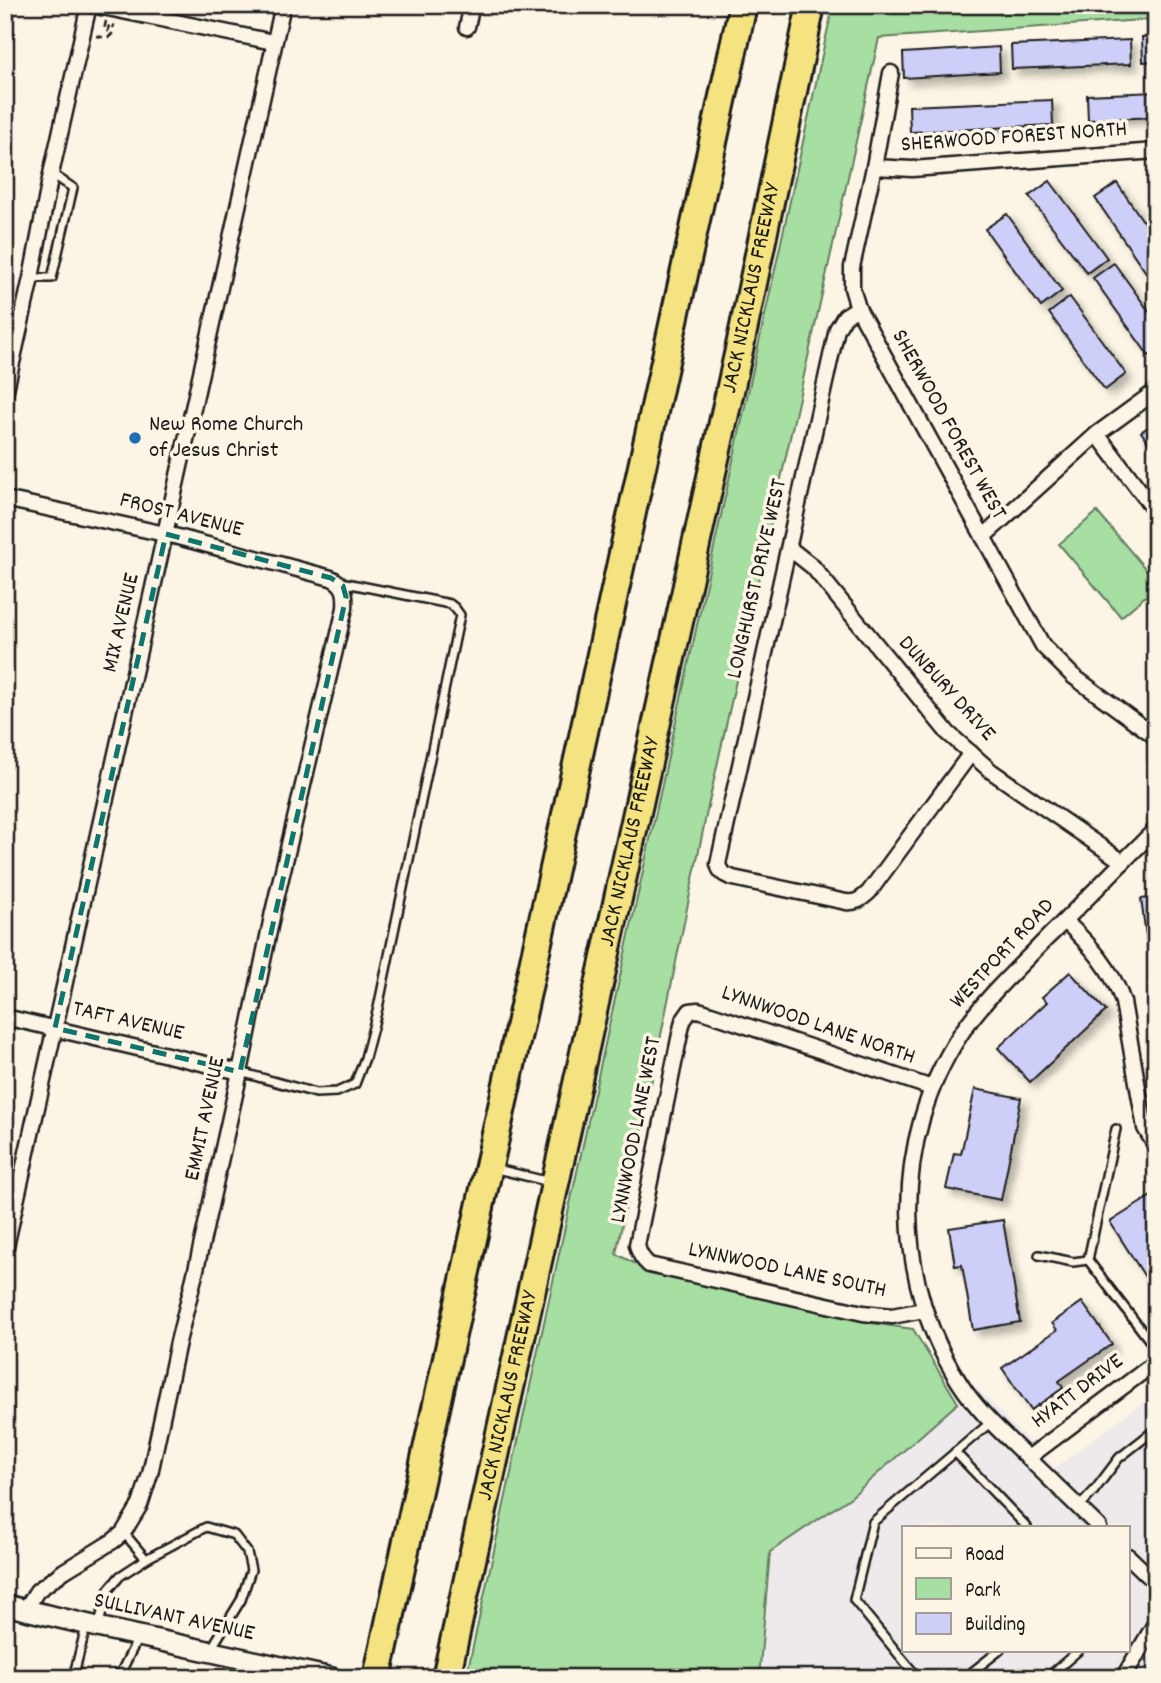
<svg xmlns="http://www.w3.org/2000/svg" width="1161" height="1683" font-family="Dekko,sans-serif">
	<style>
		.built { fill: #eeeaeb; fill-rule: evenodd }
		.green { fill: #a7dea2; stroke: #627d5f; stroke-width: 2 }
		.building { fill: #cecff8; stroke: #1c1c1c; stroke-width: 2; filter: url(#shadow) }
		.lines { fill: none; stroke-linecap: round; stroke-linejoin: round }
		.lane-casing { stroke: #1c1c1c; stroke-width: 12 }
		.street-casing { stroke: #1c1c1c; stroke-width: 19 }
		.secondary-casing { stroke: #1c1c1c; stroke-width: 24 }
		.highway-casing { stroke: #1c1c1c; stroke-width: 32 }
		.path { stroke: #1c1c1c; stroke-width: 2.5; stroke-dasharray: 7 5; stroke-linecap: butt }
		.lane { stroke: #fcf5e5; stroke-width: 7 }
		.street { stroke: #fcf5e5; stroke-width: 14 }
		.secondary { stroke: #fcf5e5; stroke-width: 19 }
		.highway { stroke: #f5e382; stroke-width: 26 }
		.path-bridge { stroke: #1c1c1c; stroke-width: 2.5; stroke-dasharray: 7 5; stroke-linecap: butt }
		.marked { fill: none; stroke: #0f766e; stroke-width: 5; stroke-dasharray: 14 9; stroke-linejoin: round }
		.poi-dot { fill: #1f6fb2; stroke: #fcf5e5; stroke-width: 2.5 }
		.labels { text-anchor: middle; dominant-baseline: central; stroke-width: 7; stroke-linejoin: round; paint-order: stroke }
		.street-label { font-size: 23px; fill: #1c1c1c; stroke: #fcf5e5 }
		.poi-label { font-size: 23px; fill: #1c1c1c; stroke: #fcf5e5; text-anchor: start }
	</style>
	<defs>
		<filter id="shadow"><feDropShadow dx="6" dy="6" stdDeviation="3.5" flood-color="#0004"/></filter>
	</defs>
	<rect width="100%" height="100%" fill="#fcf5e5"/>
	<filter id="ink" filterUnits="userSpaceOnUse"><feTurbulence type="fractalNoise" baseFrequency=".0143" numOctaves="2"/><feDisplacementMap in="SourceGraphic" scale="14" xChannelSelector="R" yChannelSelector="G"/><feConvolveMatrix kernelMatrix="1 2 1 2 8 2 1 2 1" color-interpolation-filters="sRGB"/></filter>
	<g filter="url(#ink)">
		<path class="built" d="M976 1387 1055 1468 1156 1392V1678H759L770 1552 851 1497ZM904 1527H1128V1650H904Z"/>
		<g class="green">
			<path d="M833 5H1156V19L879 38 707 811 616 1254 642 1267 871 1323 913 1329 958 1403 851 1497 770 1552 759 1678H466Z"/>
			<path d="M1097 512 1156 581V587L1121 617 1059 544Z"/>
		</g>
		<g class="building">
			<path d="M1156 36V61L1143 62 1142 37Z"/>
			<path d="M1130 40 1131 64 1012 69 1011 45Z"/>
			<path d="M999 47 1000 72 904 78 903 53Z"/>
			<path d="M1156 92V117L1088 120 1087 95Z"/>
			<path d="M1052 100 1053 125 910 132 909 106Z"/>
			<path d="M1050 181 1107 258 1087 273 1029 196Z"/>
			<path d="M1117 183 1156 240V287L1095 198Z"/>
			<path d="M1007 214 1062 291 1041 307 985 229Z"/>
			<path d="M1114 263 1156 321V351L1149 356 1093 278Z"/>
			<path d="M1070 297 1126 374 1105 390 1049 313Z"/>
			<path d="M1156 421V453L1141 432Z"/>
			<path d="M1156 897V994H1154L1141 899Z"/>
			<path d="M1070 972 1106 1011 1030 1082 998 1048 1047 1002 1042 997Z"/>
			<path d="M975 1089 1021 1098 1001 1200 946 1189 954 1153 961 1154Z"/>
			<path d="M1151 1196 1156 1203V1294L1110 1222Z"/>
			<path d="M1003 1220 1020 1322 973 1330 962 1265 955 1266 949 1228Z"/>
			<path d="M1082 1302 1112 1344 1059 1381 1063 1388 1031 1410 1002 1368 1057 1330 1052 1323Z"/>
		</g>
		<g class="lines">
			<g class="lane-casing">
				<g id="lane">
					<path d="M31 278H52L73 188 52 174"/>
					<path d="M240 1072 316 1093 337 1092 355 1084 365 1058 378 1008 456 634 460 615 455 608 450 604 341 582"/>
					<path d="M1116 1129 1088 1260 1156 1349"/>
					<path d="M493 1168 550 1182"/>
					<path d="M1039 1255 1073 1262 1088 1260"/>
					<path d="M955 1452 1027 1527"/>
					<path d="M1079 1507 1094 1491 1119 1458 1156 1429"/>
					<path d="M146 1559 206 1527 234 1535 247 1552 251 1570 241 1600 211 1649"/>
					<path d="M98 1626 109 1589 120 1576 146 1559 124 1533"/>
					<path d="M967 1676 1000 1650"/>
					<path d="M73 1678 86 1627"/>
					<path d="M118 1678 138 1638"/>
					<path d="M918 1678 854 1600 873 1522 991 1422"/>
					<path d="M1047 1678 1079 1650"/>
				</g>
			</g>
			<g class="street-casing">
				<g id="street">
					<path d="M93 5 273 42"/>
					<path d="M467 27 472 5"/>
					<path d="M891 73 874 167 852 267V288L858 308 1043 646 1073 676 1156 737"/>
					<path d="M874 167 912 169 1156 151"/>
					<path d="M858 308 845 316 837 329 718 864C720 873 725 875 733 878L846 902C857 903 861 899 869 892L971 753"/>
					<path d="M5 394 31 278 51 174 89 5"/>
					<path d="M1097 434 1156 512"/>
					<path d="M5 499 174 536 331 578C345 584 346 594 345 608L273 912 240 1072 195 1274 178 1342 150 1474 140 1505 123 1533 113 1541 64 1571 37 1591 25 1610"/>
					<path d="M983 537 1097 434 1156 391"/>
					<path d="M789 548 813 567 948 733 991 771 1123 862"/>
					<path d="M1065 921C1090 945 1112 968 1123 1002L1145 1128 1156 1147"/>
					<path d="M5 1017 240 1072"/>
					<path d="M5 1251 283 5"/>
					<path d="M924 1310 892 1316 863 1313 649 1265C642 1259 639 1254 637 1245L680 1034 683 1021 690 1011 698 1010 705 1012 932 1088"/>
					<path d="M1028 1458 1156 1362"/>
					<path d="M1099 1527C1075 1504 1051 1480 1027 1457 1005 1436 983 1416 965 1391 892 1285 890 1140 962 1032 986 997 1018 968 1047 938 1084 902 1119 865 1156 829"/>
					<path d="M1128 1556 1156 1583"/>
					<path d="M1123 1678 1156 1622"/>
				</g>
			</g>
			<g class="secondary-casing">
				<path id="secondary" d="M5 1605 102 1628 332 1678"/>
			</g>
			<g class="highway-casing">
				<g id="highway">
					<path d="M377 1678 743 5"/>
					<path id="s1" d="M446 1678 741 341 811 5"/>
				</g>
			</g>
			<g class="path">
				<path d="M64 5V7L73 9"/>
				<path d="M106 21 104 30 108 31 109 24"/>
				<path d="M96 36 108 38 112 34 114 24"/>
			</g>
			<use href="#lane" class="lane"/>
			<use href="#street" class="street"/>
			<use href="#secondary" class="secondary"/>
			<use href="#highway" class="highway"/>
			<path class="path-bridge" d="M74 9 107 17"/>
		</g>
	</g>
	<path class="marked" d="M166 534 331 578 343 586 346 597 240 1072 55 1028Z"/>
	<circle class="poi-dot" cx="135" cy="438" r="7"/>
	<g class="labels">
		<g class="street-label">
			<text transform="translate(1014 138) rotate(-4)">SHERWOOD FOREST NORTH</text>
			<text stroke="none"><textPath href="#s1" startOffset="1423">JACK NICKLAUS FREEWAY</textPath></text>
			<text transform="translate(948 425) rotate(61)">SHERWOOD FOREST WEST</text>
			<text transform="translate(181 516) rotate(14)">FROST AVENUE</text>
			<text transform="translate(758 579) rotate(-77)">LONGHURST DRIVE WEST</text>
			<text transform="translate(122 623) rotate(-77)">MIX AVENUE</text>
			<text transform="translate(946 689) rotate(48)">DUNBURY DRIVE</text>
			<text stroke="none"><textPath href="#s1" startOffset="856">JACK NICKLAUS FREEWAY</textPath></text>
			<text transform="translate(1003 954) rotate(-47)">WESTPORT ROAD</text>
			<text transform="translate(128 1022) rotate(13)">TAFT AVENUE</text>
			<text transform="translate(818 1026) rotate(19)">LYNNWOOD LANE NORTH</text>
			<text transform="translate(206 1119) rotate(-78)">EMMIT AVENUE</text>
			<text transform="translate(637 1130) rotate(-79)">LYNNWOOD LANE WEST</text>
			<text transform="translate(787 1271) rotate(12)">LYNNWOOD LANE SOUTH</text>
			<text transform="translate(1078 1392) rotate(-37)">HYATT DRIVE</text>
			<text stroke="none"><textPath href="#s1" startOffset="289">JACK NICKLAUS FREEWAY</textPath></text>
			<text transform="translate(174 1618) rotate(12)">SULLIVANT AVENUE</text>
		</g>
		<g class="poi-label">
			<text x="149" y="425">New Rome Church<tspan x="149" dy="26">of Jesus Christ</tspan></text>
		</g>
	</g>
	<rect width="1161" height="1683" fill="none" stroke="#fcf5e5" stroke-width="28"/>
	<rect x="14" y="14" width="1133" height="1655" fill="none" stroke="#1c1c1c" stroke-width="2.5" filter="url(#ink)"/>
	<rect x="902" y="1526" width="228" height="126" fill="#fcf5e5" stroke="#a29e95" stroke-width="2"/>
	<rect x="916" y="1548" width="35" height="10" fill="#fcf5e5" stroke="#a29e95" stroke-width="2"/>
	<text x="965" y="1560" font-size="21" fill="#1c1c1c">Road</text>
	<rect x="916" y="1578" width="35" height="21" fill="#a7dea2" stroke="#a29e95" stroke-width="2"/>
	<text x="965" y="1596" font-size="21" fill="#1c1c1c">Park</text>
	<rect x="916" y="1613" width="35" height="21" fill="#cecff8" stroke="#a29e95" stroke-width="2"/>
	<text x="965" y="1630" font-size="21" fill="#1c1c1c">Building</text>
</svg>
